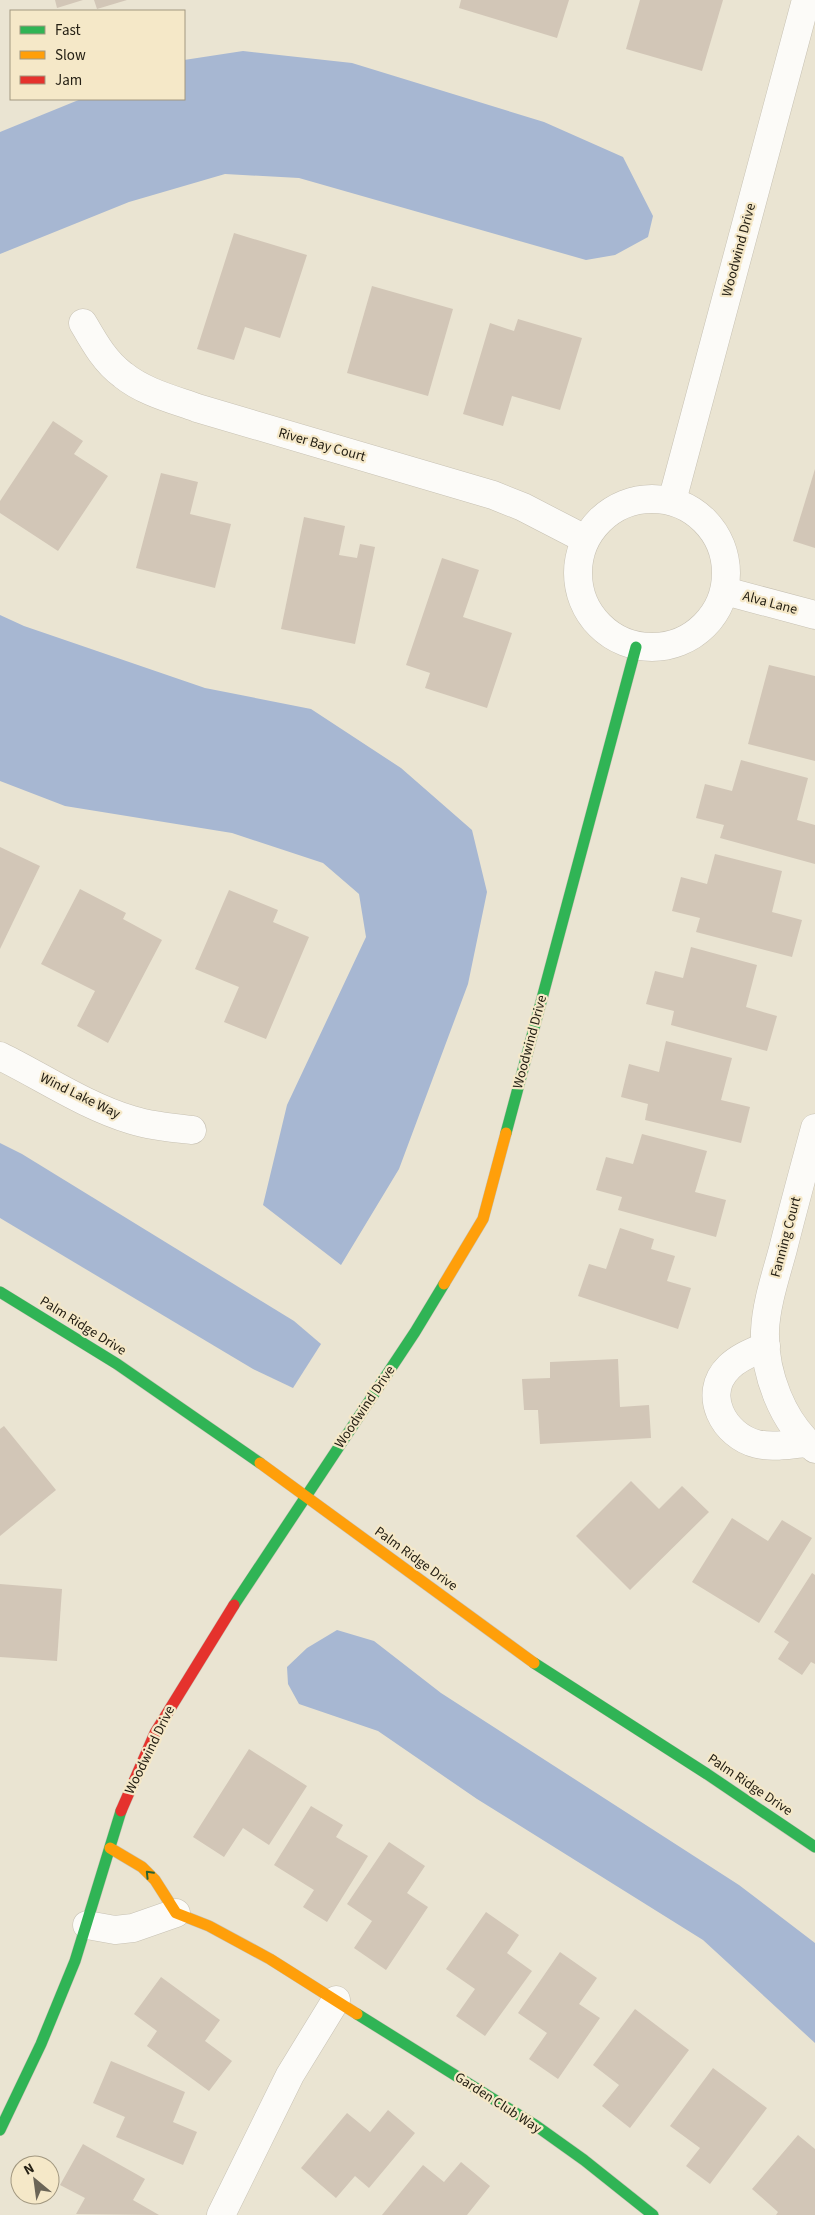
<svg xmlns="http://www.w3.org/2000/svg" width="815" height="2215" font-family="'Source Sans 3',sans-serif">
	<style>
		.water { fill: #a7b7d2 }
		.building { fill: #d2c6b7 }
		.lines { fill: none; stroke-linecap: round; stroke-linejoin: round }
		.street-casing { stroke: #c7c1b3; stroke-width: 29 }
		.fast-casing { stroke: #c7c1b3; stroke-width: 12 }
		.slow-casing { stroke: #c7c1b3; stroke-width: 12 }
		.jam-casing { stroke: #c7c1b3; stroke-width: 12 }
		.street { stroke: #fcfbf8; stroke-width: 28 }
		.fast { stroke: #30b455; stroke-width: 11 }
		.slow { stroke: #ff9f0a; stroke-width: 11 }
		.jam { stroke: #e5322d; stroke-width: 11 }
		.oneway { stroke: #2a6332 }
		.labels { text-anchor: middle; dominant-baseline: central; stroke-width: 4.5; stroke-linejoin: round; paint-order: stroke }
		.street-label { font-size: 14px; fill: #262115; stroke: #f5e8c8 }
	</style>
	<rect width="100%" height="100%" fill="#eae4d2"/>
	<g class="water">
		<path d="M243 51 352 63 544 122 623 157 653 216 648 237 615 255 586 260 299 178 225 174 129 202 0 254V132L81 99H184V60Z"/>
		<path d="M0 615 24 626 205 688 311 709 401 768 472 830 487 892 468 984 399 1169 341 1265 263 1205 287 1105 366 937 359 894 323 863 232 833 65 806 0 781Z"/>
		<path d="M0 1143 22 1154 294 1321 321 1344 293 1388 253 1369 0 1218Z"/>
		<path d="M337 1630 374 1641 441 1693 739 1885 815 1943V2043L703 1940 477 1799 378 1731 299 1704 288 1684 287 1667 307 1648Z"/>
	</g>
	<g class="building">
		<path d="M55 0H83L57 8Z"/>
		<path d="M94 0H127L97 9Z"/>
		<path d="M461 0H569L557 38 459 8Z"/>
		<path d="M640 0H723L702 71 626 49Z"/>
		<path d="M234 233 307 255 280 338 245 327 234 360 197 349Z"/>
		<path d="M372 286 453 309 428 396 347 373Z"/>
		<path d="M518 319 582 338 560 410 512 396 503 426 463 414 490 323 514 331Z"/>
		<path d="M53 421 83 441 74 454 108 476 58 551 0 513V501Z"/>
		<path d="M815 469V548L793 541Z"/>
		<path d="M161 473 198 482 190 514 231 524 215 588 136 568Z"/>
		<path d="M304 517 345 526 339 555 357 558 360 544 375 547 355 644 281 629Z"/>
		<path d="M442 558 479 570 463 617 512 633 487 708 425 688 430 673 406 665Z"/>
		<path d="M769 665 815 676V761L748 744Z"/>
		<path d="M741 760 808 778 797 820 815 825V864L720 838 724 825 696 818 705 784 732 791Z"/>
		<path d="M0 847 40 866 0 949Z"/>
		<path d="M715 854 782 871 772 912 802 920 792 957 696 932 700 918 672 911 681 877 707 884Z"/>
		<path d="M80 889 126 913 123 919 162 940 108 1043 77 1026 95 991 41 964Z"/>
		<path d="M229 890 278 910 273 922 309 937 266 1039 224 1022 239 987 195 969Z"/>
		<path d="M691 947 757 965 746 1007 777 1016 767 1051 671 1025 674 1011 646 1004 655 971 683 978Z"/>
		<path d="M666 1041 732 1058 721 1100 750 1107 741 1143 645 1120 648 1104 621 1097 629 1064 659 1072Z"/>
		<path d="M642 1134 707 1151 695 1192 726 1200 716 1237 618 1210 622 1197 596 1190 606 1157 633 1164Z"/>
		<path d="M620 1228 654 1239 651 1249 675 1256 667 1281 691 1288 678 1329 578 1296 589 1264 606 1269Z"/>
		<path d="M618 1359 620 1407 649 1405 651 1438 540 1444 538 1410H524L522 1379 550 1378V1362Z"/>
		<path d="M4 1426 56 1490 0 1536V1429Z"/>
		<path d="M631 1481 659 1509 682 1486 709 1512 630 1590 576 1536Z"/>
		<path d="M732 1518 768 1541 782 1520 812 1538 759 1623 692 1582Z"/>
		<path d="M812 1573 815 1575V1664L811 1662 802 1675 778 1659 789 1642 774 1632Z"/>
		<path d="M0 1584 62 1589 57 1661 0 1657Z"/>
		<path d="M249 1749 307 1786 269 1845 243 1828 224 1857 193 1837Z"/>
		<path d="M311 1806 343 1825 336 1837 368 1856 327 1922 303 1907 314 1890 274 1865Z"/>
		<path d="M389 1842 425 1866 407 1893 428 1907 386 1970 354 1948 372 1921 347 1904Z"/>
		<path d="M486 1912 519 1935 507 1953 532 1971 485 2036 456 2016 475 1989 446 1969Z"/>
		<path d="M560 1952 597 1978 579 2004 600 2018 558 2079 529 2059 547 2033 518 2013Z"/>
		<path d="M161 1977 220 2020 205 2041 232 2061 209 2091 147 2046 157 2031 134 2014Z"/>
		<path d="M635 2009 689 2050 630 2128 602 2106 619 2085 593 2065Z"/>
		<path d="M111 2061 185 2092 173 2122 197 2132 183 2165 116 2137 125 2117 93 2103Z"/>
		<path d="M713 2068 767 2108 710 2184 686 2166 700 2148 670 2126Z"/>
		<path d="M388 2110 415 2133 369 2188 355 2176 336 2198 301 2168 347 2113 370 2132Z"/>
		<path d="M798 2135 815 2149V2215H776L778 2212 752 2189Z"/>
		<path d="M83 2144 145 2179 133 2200 159 2215 76 2214 85 2198 60 2185Z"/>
		<path d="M461 2162 490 2186 467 2215H382L423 2165 444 2182Z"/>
	</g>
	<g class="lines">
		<g class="street-casing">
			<g id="street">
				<path d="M83 323C94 342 105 362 123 375 144 392 172 399 197 408L493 495 523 507 583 538"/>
				<circle cx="652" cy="573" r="74"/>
				<path d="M672 501 806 0"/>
				<path d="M725 591 815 615"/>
				<path d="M0 1056C43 1077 85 1106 132 1120 151 1126 172 1128 192 1130"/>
				<path d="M815 1128C804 1169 793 1209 783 1249 776 1275 766 1304 765 1331 764 1373 782 1422 815 1449"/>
				<path d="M766 1346C753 1352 739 1357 729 1367 701 1394 724 1436 757 1444 773 1448 791 1444 807 1443"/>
				<path d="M87 1925 115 1930 133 1928 176 1913"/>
				<path d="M221 2215 290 2075 336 2000"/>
			</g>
		</g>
		<g class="fast-casing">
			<g id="fast">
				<path d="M506 1133 636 647"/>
				<path d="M0 1292 117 1364 260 1463"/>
				<path d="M234 1605 415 1332 444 1284"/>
				<path d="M534 1663 707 1774 815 1847"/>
				<path d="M357 2014 535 2125 584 2160 653 2215"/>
				<path d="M0 2130 41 2044 75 1961 121 1811"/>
			</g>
		</g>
		<g class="slow-casing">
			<g id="slow">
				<path d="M444 1284 483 1219 506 1133"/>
				<path d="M260 1463 534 1663"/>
				<path d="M110 1848 142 1867 155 1880 176 1913 209 1926 270 1959 357 2014"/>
			</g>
		</g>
		<g class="jam-casing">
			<path id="jam" d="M121 1811 155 1733 234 1605"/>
		</g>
		<use href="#street" class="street"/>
		<use href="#fast" class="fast"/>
		<use href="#slow" class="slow"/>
		<use href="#jam" class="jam"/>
	</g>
	<defs><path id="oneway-chevron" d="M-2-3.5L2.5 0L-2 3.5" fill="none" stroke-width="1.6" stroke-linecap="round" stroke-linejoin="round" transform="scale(1.25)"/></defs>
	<use class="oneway" href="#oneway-chevron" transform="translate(149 1874) rotate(-134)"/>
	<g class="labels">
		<g class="street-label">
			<text transform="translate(739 250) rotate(-75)">Woodwind Drive</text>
			<text transform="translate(322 445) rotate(16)">River Bay Court</text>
			<text transform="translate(770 603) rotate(15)">Alva Lane</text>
			<text transform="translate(530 1042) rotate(-75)">Woodwind Drive</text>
			<text transform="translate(80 1096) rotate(26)">Wind Lake Way</text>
			<text transform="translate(786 1237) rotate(-75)">Fanning Court</text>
			<text transform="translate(83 1326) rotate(32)">Palm Ridge Drive</text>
			<text transform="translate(365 1407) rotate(-56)">Woodwind Drive</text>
			<text transform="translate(416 1559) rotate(36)">Palm Ridge Drive</text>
			<text transform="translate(150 1750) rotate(-64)">Woodwind Drive</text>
			<text transform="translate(750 1785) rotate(34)">Palm Ridge Drive</text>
			<text transform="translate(498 2103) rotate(33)">Garden Club Way</text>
		</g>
	</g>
	<rect x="10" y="10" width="175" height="90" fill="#f5e8c8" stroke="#a29880"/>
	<rect x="20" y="26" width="25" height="8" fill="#30b455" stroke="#a29880"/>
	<text x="55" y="35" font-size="15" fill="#262115">Fast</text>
	<rect x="20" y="51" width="25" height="8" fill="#ff9f0a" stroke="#a29880"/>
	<text x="55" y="60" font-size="15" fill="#262115">Slow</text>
	<rect x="20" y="76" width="25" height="8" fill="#e5322d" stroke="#a29880"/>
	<text x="55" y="85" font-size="15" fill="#262115">Jam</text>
	<g transform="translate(35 2180) rotate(331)"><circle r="24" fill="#f5e8c8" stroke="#a29880"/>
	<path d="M0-4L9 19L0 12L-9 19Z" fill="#6b6557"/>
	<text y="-8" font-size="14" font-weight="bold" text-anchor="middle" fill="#262115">N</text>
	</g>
</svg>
